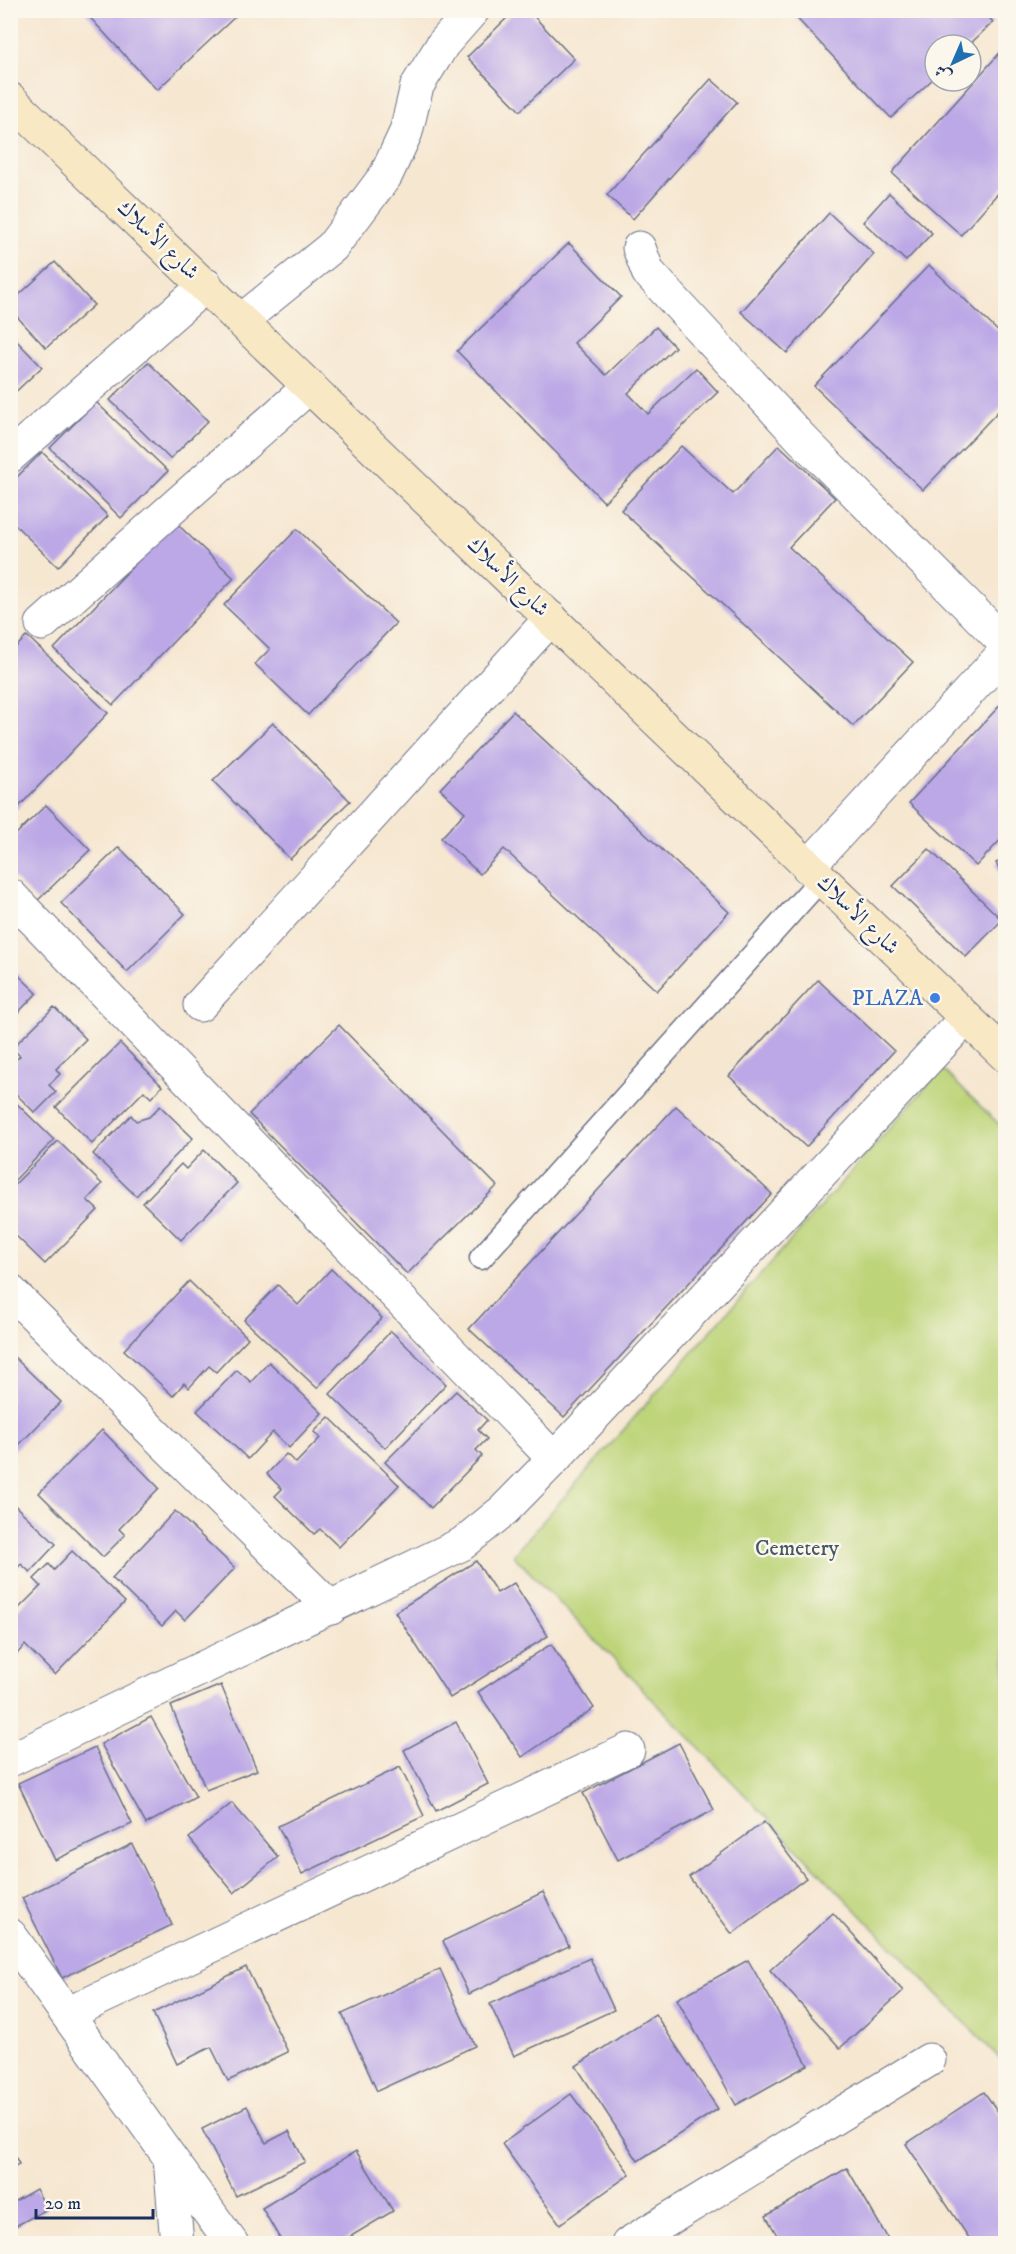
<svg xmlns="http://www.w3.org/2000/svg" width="1016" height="2254" font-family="'IM FELL DW Pica',Amiri,serif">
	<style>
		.green { fill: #bdd479; stroke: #6c826c; stroke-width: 1.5 }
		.building { fill: #bca8e6 }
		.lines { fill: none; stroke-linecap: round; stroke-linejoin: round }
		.lane-casing { stroke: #686f86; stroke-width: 25 }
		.street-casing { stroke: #686f86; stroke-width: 35 }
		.secondary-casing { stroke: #686f86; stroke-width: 35 }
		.lane { stroke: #fff; stroke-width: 22 }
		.street { stroke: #fff; stroke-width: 33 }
		.secondary { stroke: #f8e8c3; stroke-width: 33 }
		.shop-dot { fill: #3f7fe0; stroke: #fbf7ec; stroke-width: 2 }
		.labels { text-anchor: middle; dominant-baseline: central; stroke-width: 5; stroke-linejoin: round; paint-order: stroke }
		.street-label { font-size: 22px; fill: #1b2f5e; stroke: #fbf7ec }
		.shop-label { font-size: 22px; fill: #366cbe; stroke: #fbf7ec; text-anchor: end }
		.park-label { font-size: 22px; fill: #445865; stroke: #fbf7ec }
	</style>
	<rect width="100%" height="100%" fill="#fbf7ec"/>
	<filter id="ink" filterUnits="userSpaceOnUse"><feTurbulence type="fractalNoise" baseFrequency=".0167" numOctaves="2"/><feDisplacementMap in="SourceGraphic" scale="12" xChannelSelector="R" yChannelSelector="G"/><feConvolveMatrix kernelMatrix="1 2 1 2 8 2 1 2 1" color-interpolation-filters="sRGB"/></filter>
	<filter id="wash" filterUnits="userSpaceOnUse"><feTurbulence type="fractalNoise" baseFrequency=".008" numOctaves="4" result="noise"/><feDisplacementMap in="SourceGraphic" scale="24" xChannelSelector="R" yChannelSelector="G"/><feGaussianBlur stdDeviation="1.35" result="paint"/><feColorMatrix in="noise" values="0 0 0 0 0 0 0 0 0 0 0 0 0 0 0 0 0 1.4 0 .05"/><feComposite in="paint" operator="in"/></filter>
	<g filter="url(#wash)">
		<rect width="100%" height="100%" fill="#f6e7d1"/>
		<path class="green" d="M942 1069 1005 1130V2064L513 1555Z"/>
		<g id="blocks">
			<g class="building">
				<path d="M83 10H235L238 14 157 90Z"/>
				<path d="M515 10H528L574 59 520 111 467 57Z"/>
				<path d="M789 10H982L993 22 969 45H935V77L891 118Z"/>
				<path d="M1006 46V184L961 235 892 173Z"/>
				<path d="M711 79 737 102 633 219 607 195Z"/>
				<path d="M889 193 932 233 906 261 863 222Z"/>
				<path d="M829 213 874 254 787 353 741 312Z"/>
				<path d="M569 243 621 297 574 343 606 375 656 327 675 347 628 393 648 414 696 368 718 392 604 502 457 351Z"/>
				<path d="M55 262 94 305 46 348 10 309V303Z"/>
				<path d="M929 265 1006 339V403L923 490 814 386Z"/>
				<path d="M10 334 42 367 10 397Z"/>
				<path d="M148 362 208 421 170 459 110 400Z"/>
				<path d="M96 402 168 471 121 518 50 448Z"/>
				<path d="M779 445 835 498 789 547 913 662 853 726 621 510 681 446 733 494Z"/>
				<path d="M42 452 108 516 58 567 10 520V484Z"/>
				<path d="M175 522 234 578 113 705 54 649Z"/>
				<path d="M297 529 396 623 308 715 255 664 270 649 224 605Z"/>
				<path d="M27 636 108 713 10 816V653Z"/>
				<path d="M1006 699V834L976 866 909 803Z"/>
				<path d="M513 711 729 912 657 991 504 849 480 874 441 838 465 812 440 789Z"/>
				<path d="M273 723 350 801 290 859 213 781Z"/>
				<path d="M46 805 90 850 37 901 10 874V840Z"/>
				<path d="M119 847 185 914 127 972 61 903Z"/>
				<path d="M929 849 1002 920 966 957 893 886Z"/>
				<path d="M1006 859V885L996 863Z"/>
				<path d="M10 967 37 993 10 1021Z"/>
				<path d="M818 980 894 1051 806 1147 729 1076Z"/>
				<path d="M54 1007 86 1039 56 1069 60 1074 49 1085 56 1092 35 1113 10 1088V1065L20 1056 12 1048Z"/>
				<path d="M339 1025 497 1186 407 1274 249 1114Z"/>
				<path d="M120 1043 162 1086 151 1098 144 1091 92 1144 56 1107Z"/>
				<path d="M10 1097 54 1140 10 1185Z"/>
				<path d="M160 1106 193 1138 136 1196 93 1154 131 1115 136 1121 149 1117Z"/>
				<path d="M676 1106 772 1194 564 1417 469 1329Z"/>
				<path d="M58 1141 102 1184 87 1200 98 1210 45 1264 10 1230V1189Z"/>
				<path d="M204 1150 237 1183 181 1240 143 1203 181 1164 186 1169Z"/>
				<path d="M331 1269 382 1318 317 1388 244 1320 278 1285 298 1305Z"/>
				<path d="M189 1281 248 1338 216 1372 209 1366 189 1388 184 1383 173 1396 124 1350Z"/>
				<path d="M391 1331 446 1384 385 1448 330 1394Z"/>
				<path d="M13 1356 61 1402 10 1454V1359Z"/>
				<path d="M269 1362 322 1413 289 1448 273 1432 248 1459 197 1411 237 1370 251 1382Z"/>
				<path d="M456 1391 487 1420 478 1430 487 1439 476 1450 482 1456 431 1508 385 1462Z"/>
				<path d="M329 1417 399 1485 339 1547 320 1529 314 1534 275 1496 282 1489 267 1474 286 1454 296 1463 320 1438 314 1432Z"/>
				<path d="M102 1430 159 1488 119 1529 125 1535 103 1557 39 1493Z"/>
				<path d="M10 1501 56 1544 30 1572 21 1564 10 1576Z"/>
				<path d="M175 1511 235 1568 185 1620 176 1611 162 1626 112 1578Z"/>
				<path d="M72 1551 125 1602 55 1675 25 1645 16 1655 10 1650V1617L41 1586 34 1579 49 1564 54 1570Z"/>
				<path d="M476 1561 497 1593 514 1583 548 1636 450 1698 395 1612Z"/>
				<path d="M551 1644 594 1708 522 1757 478 1692Z"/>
				<path d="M221 1685 257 1770 206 1790 171 1706Z"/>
				<path d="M151 1717 196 1797 146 1824 101 1744Z"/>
				<path d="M456 1722 488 1784 436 1811 404 1750Z"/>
				<path d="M679 1743 714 1810 618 1860 583 1793Z"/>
				<path d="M95 1747 132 1824 55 1860 18 1783Z"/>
				<path d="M400 1767 424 1816 302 1874 278 1826Z"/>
				<path d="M232 1803 278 1857 234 1893 189 1838Z"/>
				<path d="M764 1822 806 1878 732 1934 689 1877Z"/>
				<path d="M132 1844 172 1925 62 1978 22 1898Z"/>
				<path d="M543 1892 569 1946 469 1994 443 1941Z"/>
				<path d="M833 1913 903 1991 840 2048 770 1970Z"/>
				<path d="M590 1958 614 2010 514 2056 490 2004Z"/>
				<path d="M748 1960 808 2065 736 2105 677 1999Z"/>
				<path d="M246 1967 288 2052 228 2081 211 2047 177 2064 153 2013Z"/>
				<path d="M440 1969 475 2046 377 2091 342 2014Z"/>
				<path d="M655 2014 718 2109 638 2161 576 2066Z"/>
				<path d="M984 2092 1006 2123V2233L990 2244H973L906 2144Z"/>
				<path d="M571 2094 630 2174 560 2224 502 2144Z"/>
				<path d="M247 2106 266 2143 289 2131 305 2162 236 2196 202 2129Z"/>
				<path d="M10 2147 19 2164 10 2168Z"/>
				<path d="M356 2151 393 2211 338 2244H283L262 2208Z"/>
				<path d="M847 2168 891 2244H782L766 2216Z"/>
				<path d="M36 2189 47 2209 10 2229V2204Z"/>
			</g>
		</g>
	</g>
	<g filter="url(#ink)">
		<use href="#blocks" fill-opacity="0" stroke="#686f86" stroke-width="1.5"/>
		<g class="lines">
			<g class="lane-casing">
				<path id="lane" d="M481 1258 821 879"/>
			</g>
			<g class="street-casing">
				<g id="street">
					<path d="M639 248 648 272 801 438 1006 644"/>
					<path d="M242 320 332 247 386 175 406 132 417 86 443 44 473 10"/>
					<path d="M10 456 206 285"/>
					<path d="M42 624 310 386"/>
					<path d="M808 867 1006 651"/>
					<path d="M10 895 554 1459"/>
					<path d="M200 1005 551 618"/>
					<path d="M10 1291 331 1608"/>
					<path d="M10 1760 462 1544 504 1510 554 1459 966 1018"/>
					<path d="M10 1935 232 2244"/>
					<path d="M67 2014 628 1750"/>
					<path d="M170 2158 177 2244"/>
					<path d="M628 2244 929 2060"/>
				</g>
			</g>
			<g class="secondary-casing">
				<path id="secondary" d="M10 99 1006 1056"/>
			</g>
			<use href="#lane" class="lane"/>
			<use href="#street" class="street"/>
			<use href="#secondary" class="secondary"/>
		</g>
	</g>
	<circle class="shop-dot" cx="935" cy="998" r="6"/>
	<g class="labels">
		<g class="street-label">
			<text transform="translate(158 240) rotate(44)">شارع الأسلاك</text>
			<text transform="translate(508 577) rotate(44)">شارع الأسلاك</text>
			<text transform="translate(858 915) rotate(44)">شارع الأسلاك</text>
		</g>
		<g class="shop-label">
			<text x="923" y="998">PLAZA</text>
		</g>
		<g class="park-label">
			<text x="797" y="1548">Cemetery</text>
		</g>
	</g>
	<rect width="1016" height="2254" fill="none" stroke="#fbf7ec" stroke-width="36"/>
	<g transform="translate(953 63) rotate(224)"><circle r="28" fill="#fbf7ec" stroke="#a1a7b3" stroke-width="1.5"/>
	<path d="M0-4.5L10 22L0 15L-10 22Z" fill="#1f6fb2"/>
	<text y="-9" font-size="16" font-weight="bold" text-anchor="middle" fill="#1b2f5e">ش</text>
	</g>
	<path d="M36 2209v9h117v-9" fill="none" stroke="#1b2f5e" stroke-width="3"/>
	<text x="45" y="2209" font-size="18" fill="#1b2f5e" stroke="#fbf7ec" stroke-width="4.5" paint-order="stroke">20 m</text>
</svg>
